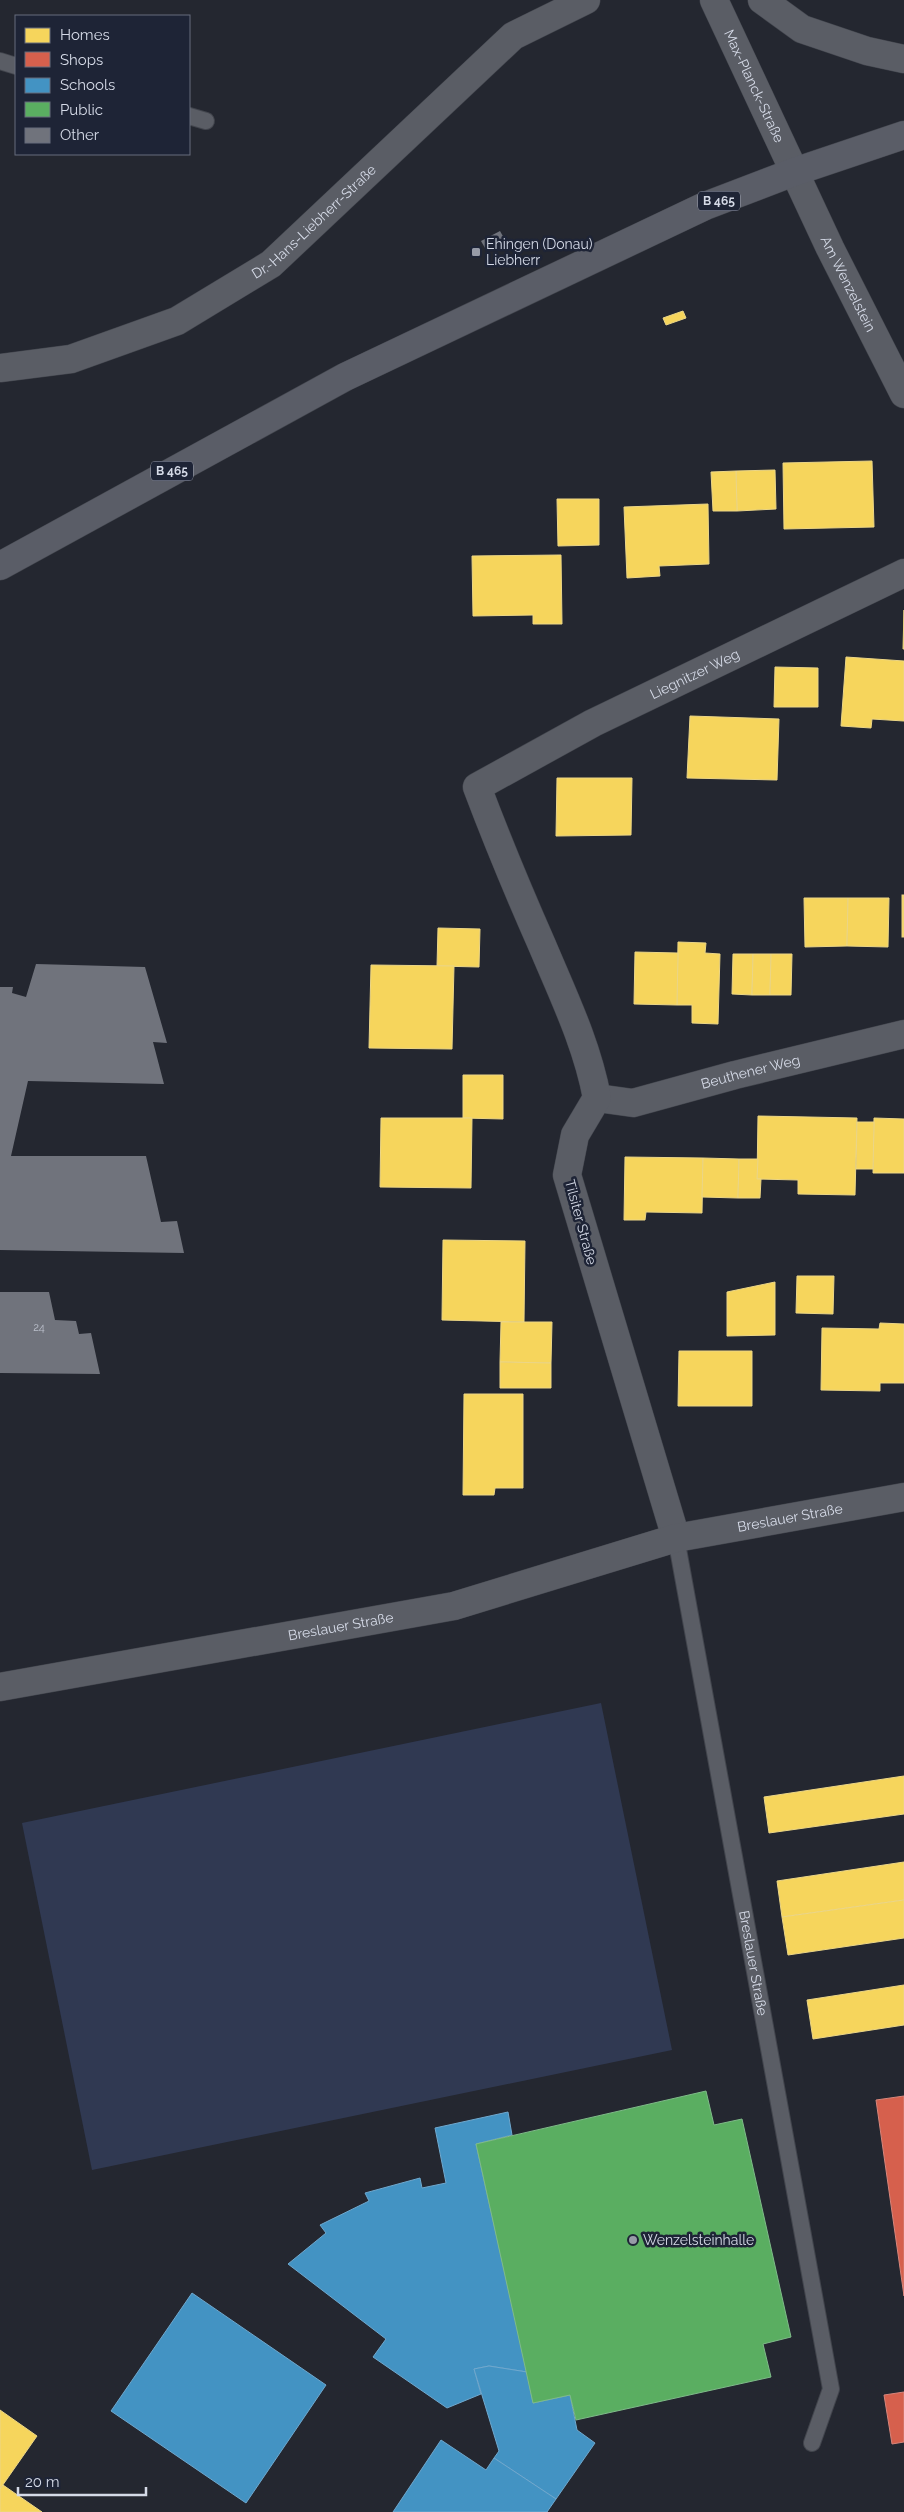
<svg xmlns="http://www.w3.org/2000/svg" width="904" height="2512" font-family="Raleway,sans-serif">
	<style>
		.green { fill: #303952 }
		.homes { fill: #f6d55c; stroke: #ecd686 }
		.shops { fill: #d6604d; stroke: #d6857b }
		.schools { fill: #4393c3; stroke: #6fa8ce }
		.public { fill: #5aae61; stroke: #7fbb89 }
		.building { fill: #70737c }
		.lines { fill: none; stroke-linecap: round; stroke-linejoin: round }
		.service-casing { stroke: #42454d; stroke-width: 18 }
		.minor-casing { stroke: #42454d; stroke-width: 29 }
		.tertiary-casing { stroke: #42454d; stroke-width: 29 }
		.primary-casing { stroke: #42454d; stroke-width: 29 }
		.service { stroke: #5a5d65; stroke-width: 16 }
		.minor { stroke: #5a5d65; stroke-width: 28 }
		.tertiary { stroke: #5a5d65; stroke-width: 28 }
		.primary { stroke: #5a5d67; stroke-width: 28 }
		.poi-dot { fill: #979ba7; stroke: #1e2436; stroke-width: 2 }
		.labels { text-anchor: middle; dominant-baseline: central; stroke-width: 5; stroke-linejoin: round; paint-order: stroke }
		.number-label { font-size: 11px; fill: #bcc0cc }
		.shield { fill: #1e2436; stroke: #9ea3b2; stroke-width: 1 }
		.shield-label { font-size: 12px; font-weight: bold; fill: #d5dae7 }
		.street-label { font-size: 14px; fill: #d5dae7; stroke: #1e2436 }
		.poi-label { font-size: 14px; fill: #d5dae7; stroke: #1e2436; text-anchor: start }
	</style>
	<rect width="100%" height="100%" fill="#242730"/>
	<path class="green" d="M601 1703 672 2050 92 2170 22 1823Z"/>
	<g class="homes">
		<path d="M683 311 686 318 666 325 663 318Z"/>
		<path d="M872 461 874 527 784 529 783 463Z"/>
		<path d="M775 470 776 509 737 511 736 471Z"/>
		<path d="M736 471 737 511H713L711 472Z"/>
		<path d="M557 499H599V545L558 546Z"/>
		<path d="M708 504 709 564 659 566 660 576 627 578 624 507Z"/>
		<path d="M561 555 562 624H533V615L473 616 472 556Z"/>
		<path d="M904 610V649H903Z"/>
		<path d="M846 657 904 661V721L872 719 871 728 841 726Z"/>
		<path d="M775 667 818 668V707H774Z"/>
		<path d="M690 716 779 719 777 780 687 778Z"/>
		<path d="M557 778H632L631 835 556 836Z"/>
		<rect x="902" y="895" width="2" height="42"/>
		<path d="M804 898H848L847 946 805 947Z"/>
		<path d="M848 898H889L888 947 847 946Z"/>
		<path d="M438 928 480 929 479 967 437 966Z"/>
		<path d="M678 942 706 943 705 953 720 954 718 1024 692 1023V1005H677Z"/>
		<path d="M635 952 678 953 677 1005 634 1004Z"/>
		<path d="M733 954H753L752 995 732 994Z"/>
		<path d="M753 954H771L770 995H752Z"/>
		<path d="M771 954H792L791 995H770Z"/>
		<path d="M371 965 454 966 452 1049 369 1048Z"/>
		<path d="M463 1075H503V1119L463 1118Z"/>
		<path d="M758 1116 857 1118 855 1195 798 1194V1180L757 1179Z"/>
		<path d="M381 1118H472L471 1188 380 1187Z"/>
		<path d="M874 1118 904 1119V1173H873Z"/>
		<path d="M857 1122H874L873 1169H856Z"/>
		<path d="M625 1157 703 1158 702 1213 646 1212 645 1220H624Z"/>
		<path d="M703 1158 739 1159 738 1198 702 1197Z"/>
		<path d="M739 1159H758L757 1179H761L760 1198H738Z"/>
		<path d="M443 1240 525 1241 524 1322 442 1320Z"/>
		<path d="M797 1276H834L833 1314 796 1313Z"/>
		<path d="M775 1282V1335L727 1336V1292Z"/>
		<path d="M501 1322H552L551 1363 500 1362Z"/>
		<path d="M880 1323 904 1324V1383H880V1391L821 1390 822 1328 879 1329Z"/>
		<path d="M679 1351H752V1406H678Z"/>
		<path d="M500 1362 551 1363V1388H500Z"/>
		<path d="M464 1394H523V1488H495L494 1495H463Z"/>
		<path d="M904 1776V1814L769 1833 764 1797Z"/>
		<path d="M904 1862V1900L782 1917 777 1881Z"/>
		<path d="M904 1900V1938L788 1955 782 1917Z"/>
		<path d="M904 1985V2025L813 2039 807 2000Z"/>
		<path d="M0 2410 37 2436 0 2489Z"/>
		<path d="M3 2485 42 2512H0V2489Z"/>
	</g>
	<g class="shops">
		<path d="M904 2096V2296L876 2100Z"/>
		<path d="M904 2392V2442L892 2444 884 2395Z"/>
	</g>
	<g class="schools">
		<path d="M508 2112 512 2135 476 2144 527 2372 489 2366 474 2369 481 2394 447 2408 373 2357 386 2339 288 2264 326 2233 320 2225 369 2201 365 2193 420 2178 422 2188 446 2183 435 2128Z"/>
		<path d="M192 2293 326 2385 246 2503 111 2411Z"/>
		<path d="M489 2366 527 2372 533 2403 570 2395 577 2430 595 2443 556 2499 494 2458 499 2451 474 2369Z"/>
		<path d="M441 2440 486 2470 494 2458 556 2499 547 2512H393Z"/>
	</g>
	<path class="public" d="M706 2091 714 2125 742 2119 791 2337 763 2344 771 2377 576 2420 570 2395 533 2403 476 2144Z"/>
	<g class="building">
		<path d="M500 231 504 238 485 248 481 241Z"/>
		<path d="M36 964 145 967 167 1043 153 1042 164 1084 28 1081 11 1156H146L161 1222 177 1221 184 1253 0 1250V987H13L12 993 26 997Z"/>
		<path d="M0 1292H49L55 1320 76 1321 79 1334 91 1333 100 1374 0 1373Z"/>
	</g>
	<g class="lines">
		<g class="service-casing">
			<g id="service">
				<path d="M0 61 16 66"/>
				<path d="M189 116 206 121"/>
				<path id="s1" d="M676 1538 831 2389 812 2443"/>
			</g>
		</g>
		<g class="minor-casing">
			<g id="minor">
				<path d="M762 0 802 29 867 51 904 59"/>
				<path id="s2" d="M0 368 71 359 177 321 271 264 513 36 586 0"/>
				<path id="s3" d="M597 1098 633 1103 735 1075 904 1034"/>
				<path id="s4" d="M676 1538 567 1175 575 1135 597 1098C587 1044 563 995 542 945 519 893 497 840 477 787L593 723 904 573"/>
			</g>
		</g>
		<g class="tertiary-casing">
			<g id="tertiary">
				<path id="s5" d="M714 0 830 248 904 394"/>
				<path id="s6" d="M0 1687 454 1606 676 1538 904 1497"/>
			</g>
		</g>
		<g class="primary-casing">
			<path id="primary" d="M0 566 345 377 705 206 794 172 904 135"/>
		</g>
		<use href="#service" class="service"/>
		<use href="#minor" class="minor"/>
		<use href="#tertiary" class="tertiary"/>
		<use href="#primary" class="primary"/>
	</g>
	<g class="poi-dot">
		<rect x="471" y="247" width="10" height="10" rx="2.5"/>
		<circle cx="633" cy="2240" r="5"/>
	</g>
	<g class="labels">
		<g class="number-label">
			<text x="39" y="1327">24</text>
		</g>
		<g class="shield">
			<rect x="698" y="191.5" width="42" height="19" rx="4"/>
			<rect x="151" y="461.5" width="42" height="19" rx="4"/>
		</g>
		<g class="shield-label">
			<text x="719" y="201">B 465</text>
			<text x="172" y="471">B 465</text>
		</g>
		<g class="street-label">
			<text stroke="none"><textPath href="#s5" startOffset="95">Max-Planck-Straße</textPath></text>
			<text stroke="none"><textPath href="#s2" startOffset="354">Dr.-Hans-Liebherr-Straße</textPath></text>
			<text stroke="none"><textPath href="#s5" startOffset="314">Am Wenzelstein</textPath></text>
			<text stroke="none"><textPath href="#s4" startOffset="1042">Liegnitzer Weg</textPath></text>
			<text stroke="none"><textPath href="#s3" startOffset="158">Beuthener Weg</textPath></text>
			<text transform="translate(581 1222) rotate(75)">Tilsiter Straße</text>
			<text stroke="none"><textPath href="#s6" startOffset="809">Breslauer Straße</textPath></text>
			<text stroke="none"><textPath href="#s6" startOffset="346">Breslauer Straße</textPath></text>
			<text stroke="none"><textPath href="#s1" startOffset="432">Breslauer Straße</textPath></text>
		</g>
		<g class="poi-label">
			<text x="486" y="244">Ehingen (Donau)<tspan x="486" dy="16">Liebherr</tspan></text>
			<text x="643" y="2240">Wenzelsteinhalle</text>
		</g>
	</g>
	<rect x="15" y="15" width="175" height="140" fill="#1e2436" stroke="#676d7d"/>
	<rect x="25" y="28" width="25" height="15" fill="#f6d55c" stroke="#676d7d"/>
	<text x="60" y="40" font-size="15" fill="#d5dae7">Homes</text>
	<rect x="25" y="52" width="25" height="15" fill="#d6604d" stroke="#676d7d"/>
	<text x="60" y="65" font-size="15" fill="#d5dae7">Shops</text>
	<rect x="25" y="78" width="25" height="15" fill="#4393c3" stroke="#676d7d"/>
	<text x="60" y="90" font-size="15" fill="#d5dae7">Schools</text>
	<rect x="25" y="102" width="25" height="15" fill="#5aae61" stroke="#676d7d"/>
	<text x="60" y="115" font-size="15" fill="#d5dae7">Public</text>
	<rect x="25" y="128" width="25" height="15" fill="#70737c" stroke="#676d7d"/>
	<text x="60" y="140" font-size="15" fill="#d5dae7">Other</text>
	<path d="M18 2487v8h128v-8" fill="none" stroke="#d5dae7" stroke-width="2.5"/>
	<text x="25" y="2487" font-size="15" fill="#d5dae7" stroke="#1e2436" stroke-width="4" paint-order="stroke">20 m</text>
</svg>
